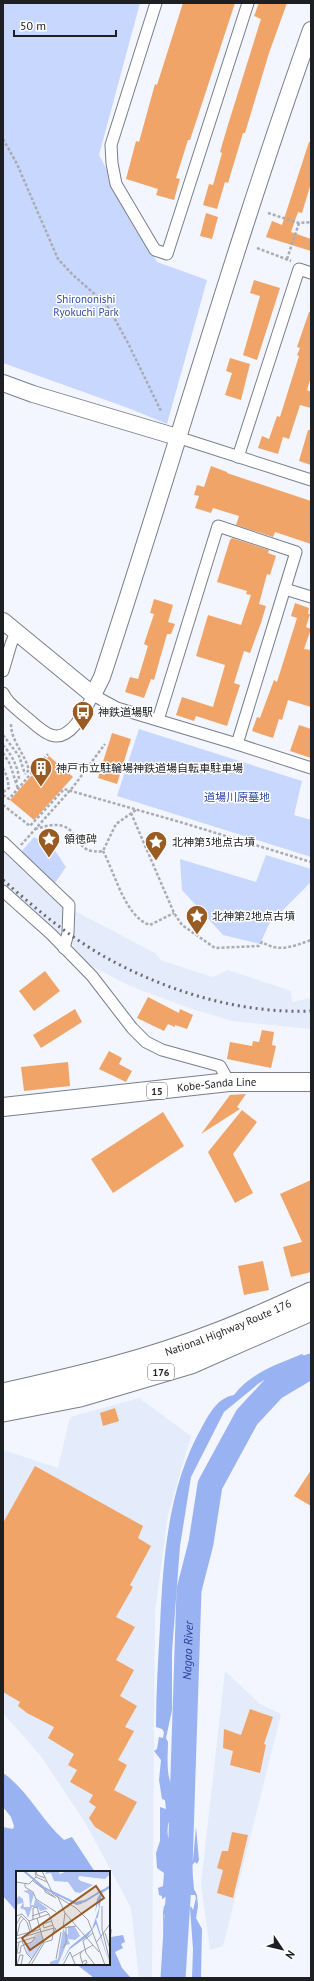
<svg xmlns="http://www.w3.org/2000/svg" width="314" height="1981" font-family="'PT Sans','Noto Sans JP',sans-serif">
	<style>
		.built { fill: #e4ebfb }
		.green { fill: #c8d7fd }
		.water { fill: #99b2f2 }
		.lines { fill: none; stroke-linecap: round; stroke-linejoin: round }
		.river { stroke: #99b2f2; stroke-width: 25 }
		.building { fill: #f1a467 }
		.street-casing { stroke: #7a7e8a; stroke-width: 13 }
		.secondary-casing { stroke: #7a7e8a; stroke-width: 18 }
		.primary-casing { stroke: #7a7e8a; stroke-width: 20 }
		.highway-casing { stroke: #7a7e8a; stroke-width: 23 }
		.path { stroke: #aaacb3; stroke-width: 2.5; stroke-dasharray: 3 2; stroke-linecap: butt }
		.street { stroke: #fff; stroke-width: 11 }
		.secondary { stroke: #fff; stroke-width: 16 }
		.primary { stroke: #fff; stroke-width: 18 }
		.highway { stroke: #fff; stroke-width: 21 }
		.rail { stroke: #6a6c72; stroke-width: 3; stroke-dasharray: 2 4; stroke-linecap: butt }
		.labels { text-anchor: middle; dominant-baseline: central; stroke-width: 3; stroke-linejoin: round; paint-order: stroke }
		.shield { fill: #fff; stroke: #616265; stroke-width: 1 }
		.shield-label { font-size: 10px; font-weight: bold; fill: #1d1f23 }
		.park-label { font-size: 11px; fill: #324ca7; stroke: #fff }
		.poi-label { font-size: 11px; fill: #1d1f23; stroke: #fff; text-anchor: start }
		.street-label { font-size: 11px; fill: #1d1f23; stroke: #fff }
		.water-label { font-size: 12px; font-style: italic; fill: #263d97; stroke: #fff }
		.inset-river { fill: none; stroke: #99b2f2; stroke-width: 2 }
		.inset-road { fill: none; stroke: #9da0a6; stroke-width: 1 }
		.view { fill: #9a5b23; fill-opacity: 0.15; stroke: #9a5b23; stroke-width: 2 }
		.inset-edge { fill: none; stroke: #1d1f23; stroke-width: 2 }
	</style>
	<rect width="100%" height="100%" fill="#f3f6fe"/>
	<g class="built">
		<path d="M3 849 65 908 61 935 3 886Z"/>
		<path d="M75 911 155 953 161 960 212 977 228 970 291 991 292 1002 311 998V1029L232 1021 189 1008 130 986 93 967 74 950 72 942Z"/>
		<path d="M139 1398 191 1436 168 1515 155 1612 152 1978H139L131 1908 86 1824 40 1755 3 1713V1450L58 1468 70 1417Z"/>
		<path d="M225 1671 260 1704 281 1714 223 1946 210 1950 201 1883Z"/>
	</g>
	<g class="green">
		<path d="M3 3H140L99 155 157 262 207 280 167 424 128 408 3 363Z"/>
		<path d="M139 729 302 781 294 815 311 820V857L117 796Z"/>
		<path d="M34 837 54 849 66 867 55 883 21 852Z"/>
		<path d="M266 855 311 869V882L269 924 260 944 223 935 182 890 180 859 256 882Z"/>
	</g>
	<g class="water">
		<path d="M302 1354 308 1359 286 1377 271 1385V1382L264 1380 258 1384 224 1412 191 1477 180 1546 172 1652V1710L166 1738 168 1742C168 1756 165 1779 175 1791L177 1784V1769L180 1761 175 1754 173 1756C173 1741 175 1727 177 1712L179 1721 178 1743 187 1744 191 1739 192 1729 194 1738 192 1751 185 1767 181 1769 182 1777 189 1775 188 1783 183 1786 179 1793 180 1796 189 1799C188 1813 196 1822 178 1830L182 1825 179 1818 181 1808 177 1805C171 1813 166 1826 168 1836 168 1839 171 1841 172 1845L171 1847 174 1867 171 1872V1884L175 1892 174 1914 178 1929 183 1937 181 1938 177 1932H173L172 1916H169L167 1912 164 1915 166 1927 165 1929C165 1937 165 1958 167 1963L169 1950 171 1951C169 1961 170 1969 169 1978H164L163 1912 164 1906 169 1902V1899L167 1896 162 1899V1896L159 1895 158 1888 163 1886 164 1873 157 1868 156 1853 160 1841V1807L166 1809 165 1800 162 1799 159 1780 161 1760 154 1751 157 1749 159 1737 163 1738 164 1732 162 1729 156 1727C156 1694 158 1661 160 1627 163 1558 168 1486 203 1425 211 1411 218 1398 234 1395 250 1373 278 1364 302 1354Z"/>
		<path d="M3 1773C28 1790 41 1820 64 1840L72 1837 95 1872H17V1912L3 1896V1827L13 1829 14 1826 11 1817 3 1807Z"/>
		<path d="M196 1827 199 1860 197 1864 195 1862 192 1865 194 1889 197 1895 198 1906 196 1918 202 1929 201 1978H192L193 1949 190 1908 191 1906 193 1910 196 1898 195 1895H188V1891L189 1861 193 1860Z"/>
		<path d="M109 1926 112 1930 111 1937 123 1935 125 1942 121 1944 123 1948 115 1952 122 1968 131 1978H94L76 1964H109Z"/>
	</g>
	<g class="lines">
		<path class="river" id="s1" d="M173 1978 180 1867 189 1590 201 1543 210 1485 247 1417 274 1388 311 1366"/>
	</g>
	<g class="building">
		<path d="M183 3H235L190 140H188L176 178 180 179 174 200 156 195 158 189 126 179 136 141 139 142 155 84 157 85Z"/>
		<path d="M259 3H287L269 53 245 133H243L228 183 225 182 217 209 203 205 209 184 213 185 222 153 220 152 227 128 261 19 254 16Z"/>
		<path d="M309 142H311V183L302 213 298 212 291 232 311 239V251L266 237 272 221 282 225Z"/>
		<path d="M206 213 218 217 212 239 200 236Z"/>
		<path d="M254 280 280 288 257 360 243 355 260 296 250 293Z"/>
		<path d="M309 312H311V377L307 390 311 392V408L300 405 289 439 283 437 278 454 258 448 262 436 269 439 277 416 280 417 299 356 297 355 300 348 297 347Z"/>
		<path d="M230 358 250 364 241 400 225 395 232 373 226 371Z"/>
		<path d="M308 430H311V465L299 461Z"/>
		<path d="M211 466 227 472V473L311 501V544L275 532 273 537 236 525 239 516 213 508 211 513 195 508 199 496 194 495 197 485 204 487Z"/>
		<path d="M232 538 269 550 268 553 276 556 270 575 267 574 259 604 266 606 261 623 250 653 244 651 234 683 240 685 227 726 196 716 194 721 176 715 182 697 213 707 225 665 196 656 208 615 241 625 251 595 246 594 247 591 217 582 230 540Z"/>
		<path d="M154 599 173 605 168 622 175 624 171 634H167L154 680 151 679 144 698 125 692 130 677 138 679 148 646 144 644 154 614 150 613Z"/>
		<path d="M295 603 309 608 308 614H310L306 627 311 629 304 649 311 650V707L288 700 282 720 279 719 273 738 252 731 257 717 260 718 274 680 277 682 297 618 291 616Z"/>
		<path d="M299 725 311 729V758L290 751Z"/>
		<path d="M112 733 131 739 117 784 98 778Z"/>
		<path d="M49 756 73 777 34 820 10 800Z"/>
		<path d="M45 971 60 991 34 1011 19 991Z"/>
		<path d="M148 997 179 1013 180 1009 193 1015 187 1029 175 1025V1027L168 1024 164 1031 137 1018Z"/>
		<path d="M75 1009 82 1022 41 1048 33 1035Z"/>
		<path d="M262 1030 274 1032 272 1045 276 1046 271 1068 227 1059 230 1042 252 1046 253 1041 259 1042Z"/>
		<path d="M109 1051 122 1058 119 1064 132 1071 126 1082 99 1069Z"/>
		<path d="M68 1062 70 1086 24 1091 21 1067Z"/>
		<path d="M246 1094 237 1107 240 1109 201 1134 230 1095Z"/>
		<path d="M242 1110 257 1122 233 1154 253 1193 235 1203 208 1152Z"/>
		<path d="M163 1112 184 1146 113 1193 91 1159Z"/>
		<path d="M311 1180V1272L291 1277 283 1247 302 1242 280 1194Z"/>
		<path d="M263 1261 269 1290 244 1295 238 1266Z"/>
		<path d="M115 1408 119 1421 103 1426 100 1413Z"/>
		<path d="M35 1466 143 1526 138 1538 151 1546 130 1585 133 1587 116 1617 135 1627 116 1660 134 1670 120 1696 137 1706 125 1727 134 1731 118 1760 127 1765 114 1790 137 1802 116 1840 95 1827 89 1818 96 1807 89 1802 93 1795 70 1782 77 1770 68 1765 74 1754 48 1738 54 1727 27 1713 18 1706 20 1702 3 1692V1523Z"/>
		<path d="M311 1470V1506L294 1496Z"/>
		<path d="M250 1709 273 1717 264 1744 266 1745 260 1773 230 1765 233 1751 223 1748 224 1729 241 1735Z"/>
		<path d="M232 1832 248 1835 233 1898 217 1893 223 1870 217 1868 222 1851H228Z"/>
	</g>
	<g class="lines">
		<g class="street-casing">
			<g id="street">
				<path d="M156 3 111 145 112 163 116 184 155 250 167 254 248 3"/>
				<path d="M177 437 311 480"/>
				<path d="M238 457 299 269 311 273"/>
				<path d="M285 589 311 597"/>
				<path d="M3 671 11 644 16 632"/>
				<path d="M3 693C7 703 18 710 26 717 34 723 42 732 51 735 71 742 86 709 93 695L117 708 237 744 311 768"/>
				<path d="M158 720 218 526 296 552 237 744"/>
				<path d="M3 842 69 905 68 933 64 948"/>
				<path d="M3 891 51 934 92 976 132 1028 146 1042 162 1050 220 1066 229 1082"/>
			</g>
		</g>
		<g class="secondary-casing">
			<g id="secondary">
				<path d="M3 383 33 394 177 437"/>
				<path d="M3 621 93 695 102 677C173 461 235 243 311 30"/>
			</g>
		</g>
		<g class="primary-casing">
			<g id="primary">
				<path id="s2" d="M3 1107 229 1082H311"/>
			</g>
		</g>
		<g class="highway-casing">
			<g id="highway">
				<path id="s3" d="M3 1394C75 1378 148 1361 216 1334 248 1322 280 1307 311 1293"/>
				<path d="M3 1411 80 1396 191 1363 311 1310"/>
			</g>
		</g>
		<g class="path">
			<path d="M3 139 17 164 58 259 73 275 107 305 128 343 161 411"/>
			<path d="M268 213 299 223 311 222"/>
			<path d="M257 248 291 261"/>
			<path d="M287 259 299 223"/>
			<path d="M11 724C11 741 24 752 29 770L25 774"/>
			<path d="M3 735 19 756 25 774"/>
			<path d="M3 745C11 754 18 766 19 779L15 782"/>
			<path d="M3 753 10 764 18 789"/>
			<path d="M3 768 7 777 9 788 3 792"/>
			<path d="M3 795 9 799 48 754"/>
			<path d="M3 805 30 826 64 789 180 822 311 862"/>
			<path d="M131 813 174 913 182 925 215 948 259 946 262 942C279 953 294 946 311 940"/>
			<path d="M35 829C43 827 54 823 63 826 81 832 75 855 103 851L116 824 136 810"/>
			<path d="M21 845 73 787 105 744"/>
			<path d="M103 851C115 873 125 917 150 925L174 913"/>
		</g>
		<use href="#street" class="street"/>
		<use href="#secondary" class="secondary"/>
		<use href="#primary" class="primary"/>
		<use href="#highway" class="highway"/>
		<path class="rail" d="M3 880C35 908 68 936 105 957 166 991 240 1014 311 1011"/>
	</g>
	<defs>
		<g id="bus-pin" transform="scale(1.15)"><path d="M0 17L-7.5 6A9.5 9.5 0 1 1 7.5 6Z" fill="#9a5b23" stroke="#fff"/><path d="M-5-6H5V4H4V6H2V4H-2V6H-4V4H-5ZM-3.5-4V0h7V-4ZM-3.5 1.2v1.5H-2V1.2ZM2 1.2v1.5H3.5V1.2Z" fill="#fff"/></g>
		<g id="building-pin" transform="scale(1.15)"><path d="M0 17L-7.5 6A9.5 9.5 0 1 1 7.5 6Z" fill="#9a5b23" stroke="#fff"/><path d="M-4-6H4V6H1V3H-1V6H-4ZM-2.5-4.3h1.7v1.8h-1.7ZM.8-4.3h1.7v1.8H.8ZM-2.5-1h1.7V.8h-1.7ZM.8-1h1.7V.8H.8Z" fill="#fff"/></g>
		<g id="sight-pin" transform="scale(1.15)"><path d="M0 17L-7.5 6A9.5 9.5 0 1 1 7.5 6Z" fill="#9a5b23" stroke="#fff"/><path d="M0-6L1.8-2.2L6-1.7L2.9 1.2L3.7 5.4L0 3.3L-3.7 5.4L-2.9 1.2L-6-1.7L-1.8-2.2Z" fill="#fff"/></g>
	</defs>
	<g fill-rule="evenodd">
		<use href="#bus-pin" x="83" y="712"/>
		<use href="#building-pin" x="41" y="768"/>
		<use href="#sight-pin" x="49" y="839"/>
		<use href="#sight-pin" x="156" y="842"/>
		<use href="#sight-pin" x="197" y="916"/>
	</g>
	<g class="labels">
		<g class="shield">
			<rect x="147" y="1083" width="20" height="16" rx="3"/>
			<rect x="148" y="1364" width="26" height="16" rx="3"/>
		</g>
		<g class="shield-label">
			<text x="157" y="1091">15</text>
			<text x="161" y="1372">176</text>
		</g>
		<g class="park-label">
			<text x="86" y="299">Shirononishi<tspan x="86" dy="13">Ryokuchi Park</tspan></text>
			<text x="237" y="797">道場川原墓地</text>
		</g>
		<g class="poi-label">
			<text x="98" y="712">神鉄道場駅</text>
			<text x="56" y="768">神戸市立駐輪場神鉄道場自転車駐車場</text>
			<text x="64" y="839">領徳碑</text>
			<text x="172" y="842">北神第3地点古墳</text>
			<text x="212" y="916">北神第2地点古墳</text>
		</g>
		<g class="street-label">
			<text stroke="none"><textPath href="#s2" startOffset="215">Kobe-Sanda Line</textPath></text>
			<text stroke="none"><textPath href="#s3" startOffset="235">National Highway Route 176</textPath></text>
		</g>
		<g class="water-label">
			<text stroke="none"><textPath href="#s1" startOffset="328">Nagao River</textPath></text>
		</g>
	</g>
	<g transform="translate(16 1871)">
		<rect width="94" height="94" fill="#f3f6fe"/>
		<path d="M25 62 28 70 17 87 11 83 10 74 17 71 19 64Z" fill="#c8d7fd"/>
		<path d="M31 0H42L44 3 51 0H94V3L89 8 63 5 62 8 65 10 77 14 64 22 59 21 52 11 38 10 35 2 29 3ZM13 19 18 23 15 34H18L19 28 32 38 24 40 22 36H16L12 47 9 39 4 37 7 32 2 33V36L0 28 3 25 7 28 8 36H14L13 23 7 20ZM52 55 59 56 64 65 59 69 52 68 54 73 50 74 42 94H34V91L42 88 47 58 52 64Z" fill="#aec1f2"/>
		<path d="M94 14V17L86 22 82 46 80 48 94 94 80 53 72 65 54 78 44 94 54 76 76 58 83 37 82 31 79 42 81 28 85 21 65 33 61 34 58 33 57 32H66Z" fill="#99b2f2"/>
		<path class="inset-river" d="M8 0 28 17 59 32 69 30 87 19"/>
		<path class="inset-road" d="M19 0 20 6 31 11M20 0 21 4 29 7M26 0 37 23 60 37 72 49 89 94M17 10 40 27M0 11 13 13 20 6M9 13V16L17 21 20 28 40 41M29 19V21L38 26M41 24 49 42 83 81M86 35V58L94 91M49 42 47 57 60 55M0 45 6 43 13 50 16 61 25 58M16 45 30 40 33 43 38 57 40 58 37 62M17 49V37L21 36 24 46M13 50 33 43M36 50 27 53 28 57 37 54M0 54 5 45 11 51 14 61 0 65M77 62 67 70 70 82 79 94M89 62 94 78M1 65 4 52 8 47M0 68 38 57M6 70 11 83 16 88M0 72 19 66 16 71 5 75 4 82H1L3 71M80 72 94 53M47 77 50 72V57M66 80 64 84 67 94M56 86 77 74M40 88 45 61M66 91 70 89 71 92 67 94M1 94 4 84H7L5 94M12 94 26 72 36 69 38 57M15 94 28 72 21 47M47 94 54 81 59 93"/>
		<path class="view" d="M80 15 88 27 14 79 6 67Z"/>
		<rect width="94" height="94" class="inset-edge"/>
	</g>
	<rect width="314" height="1981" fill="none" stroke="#1d1f23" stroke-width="8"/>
	<g transform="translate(282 1949) rotate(125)" stroke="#ffffff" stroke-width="3" paint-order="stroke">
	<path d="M0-3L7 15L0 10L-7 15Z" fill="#1d1f23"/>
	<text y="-6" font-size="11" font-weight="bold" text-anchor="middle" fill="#1d1f23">N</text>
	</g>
	<path d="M14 30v6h102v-6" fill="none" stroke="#1d1f23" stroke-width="2"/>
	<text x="20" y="30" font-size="12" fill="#1d1f23" stroke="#ffffff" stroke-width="3" paint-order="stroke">50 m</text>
</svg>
